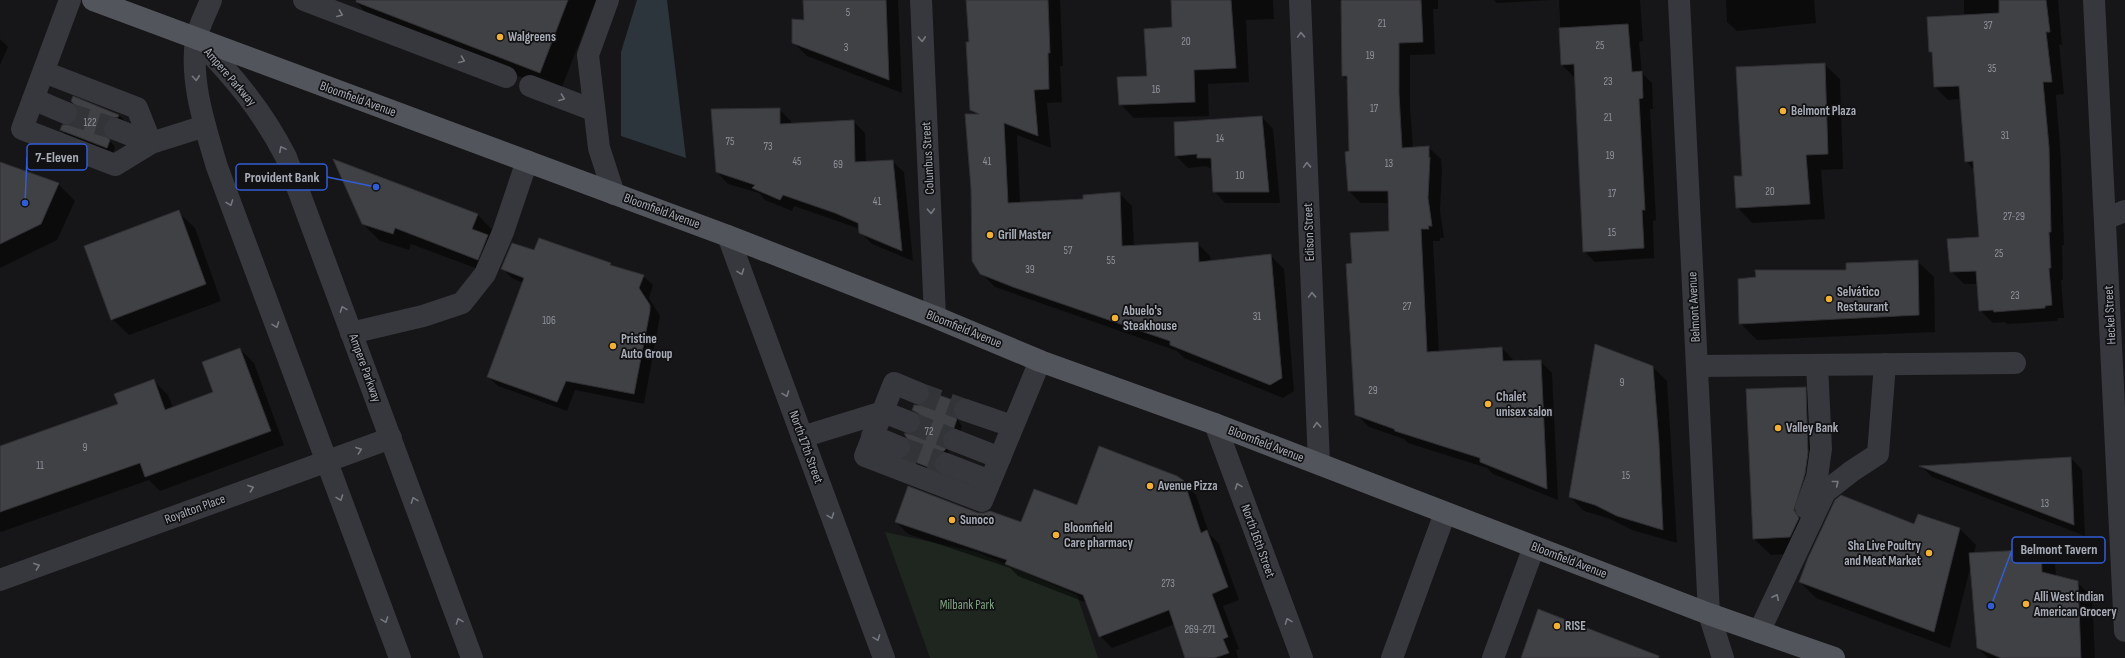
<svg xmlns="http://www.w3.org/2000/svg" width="2125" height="658" font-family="'Sofia Sans Condensed',sans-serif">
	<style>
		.green { fill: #1e261f }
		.water { fill: #2c353c }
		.shadow { fill: #0007 }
		.building { fill: #404145; stroke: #303034 }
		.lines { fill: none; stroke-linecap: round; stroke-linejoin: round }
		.minor-tunnel { stroke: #333438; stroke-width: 22; stroke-dasharray: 22 11; stroke-linecap: butt }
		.minor { stroke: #37383d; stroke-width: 22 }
		.major { stroke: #53555c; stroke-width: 22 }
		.oneway { stroke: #757881 }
		.poi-dot { fill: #f2b134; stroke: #111113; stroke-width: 1.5 }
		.labels { text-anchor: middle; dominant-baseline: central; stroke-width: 3.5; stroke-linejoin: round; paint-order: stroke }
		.number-label { font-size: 11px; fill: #8e929b }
		.poi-label { font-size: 13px; font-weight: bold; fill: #a8adb8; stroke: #111113; text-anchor: start }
		.street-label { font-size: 13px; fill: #a8adb8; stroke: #111113 }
		.park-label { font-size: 13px; fill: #7fa381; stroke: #111113 }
		.leader { fill: none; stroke: #325cd3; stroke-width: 1.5 }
		.callout-dot { fill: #325cd3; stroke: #111113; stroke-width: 1.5 }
		.callout { fill: #111113; stroke: #325cd3; stroke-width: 1.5 }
		.callout-label { font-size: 14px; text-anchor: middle; font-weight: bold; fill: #a8adb8 }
	</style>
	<rect width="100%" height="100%" fill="#161618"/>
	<path class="green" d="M885 532 977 552 1077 595 1098 658H930Z"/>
	<path class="water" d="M637 0H667L686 158 621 136V52Z"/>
	<g class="shadow">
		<path d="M354 0H596L560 92 374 21Z"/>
		<path d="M804 0H898L902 93 807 56 793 42 805 21Z"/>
		<path d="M968 0H1060L1063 66H1060L1062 102 1047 103 1051 148 1017 135 1020 203 1084 200 1119 193 1132 206 1134 246 1197 243 1210 256 1211 262 1270 255 1284 269 1294 391 1283 398 1184 358 1177 351 995 287 981 273 976 115 971 110Z"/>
		<path d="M1172 0H1273L1274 19 1246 20 1249 82 1208 84 1209 116 1134 118 1120 104 1148 76 1173 28Z"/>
		<path d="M1339 0H1438V9H1433L1435 54 1410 55V107L1413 148 1428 147 1441 159 1442 171 1440 211 1444 238H1440V241H1433L1439 353 1502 348 1514 361H1540L1552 373 1558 500 1493 474 1487 468 1408 443 1404 439 1369 427 1356 414 1354 264 1390 232 1389 203H1361L1349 191 1346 153 1350 152 1348 81 1343 76 1342 4Z"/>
		<path d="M1494 0H1551L1497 3Z"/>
		<path d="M1559 0H1640L1643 41 1639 42 1642 73 1652 83 1653 109H1650L1656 220 1653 221 1654 258 1595 262 1584 251 1575 76H1573L1562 65Z"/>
		<path d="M1726 0H1814L1816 23 1737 31 1727 22Z"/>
		<path d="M1964 0H2058L2062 45 2059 44 2064 94 2056 95 2061 160 2064 245H2062L2063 280H2061L2064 318H2058L2057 321 2007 324 2005 322 1993 323 1980 310 1978 284H1964L1951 271 1980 238 1974 170 1966 161 1961 99 1948 100 1935 87 1933 55 1930 51 1964 16Z"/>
		<path d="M0 39 8 47 0 65Z"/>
		<path d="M1824 64 1840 79 1843 169 1821 170 1825 219 1752 223 1737 207Z"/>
		<path d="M77 107 119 115 125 121 109 131 108 138 115 147 113 154 67 136 61 130 74 124 79 118Z"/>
		<path d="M779 109 791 121V124L853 121 865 133 866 162 892 161 904 172 913 261 872 244 860 232V229L794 206 792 211 765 200 759 193 728 184 717 172Z"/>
		<path d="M1262 117 1273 129 1280 203H1225L1214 191 1212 169 1206 166 1188 168 1176 156Z"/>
		<path d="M335 161 478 215 494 232V275L411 244 409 250 380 241 363 224Z"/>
		<path d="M0 163 58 184 75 201 57 240 0 268Z"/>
		<path d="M178 212 195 228 221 301 129 335 112 319Z"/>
		<path d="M535 252 610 264 613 267 643 276 653 285 649 298 660 316 659 321 644 404 575 390 567 411 498 386 488 377 523 283 512 278 502 268Z"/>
		<path d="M1917 261 1934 277 1935 332 1757 340 1740 323 1847 271Z"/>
		<path d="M240 349 254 363 284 445 160 491 149 480 1 532 0 531V447L119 404 154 381 168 395 173 408 214 393Z"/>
		<path d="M1653 367 1667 381 1677 543 1632 530 1610 519 1584 511 1570 497Z"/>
		<path d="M1805 388 1822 404 1806 553 1771 555 1754 539Z"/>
		<path d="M931 393 956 402 962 408 959 413 958 420 962 426 960 433 948 442 947 449 951 456 940 465 941 475 912 463 906 458 911 453 912 435 918 432 922 426 920 416 914 410 927 403Z"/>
		<path d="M2071 458 2082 470 2085 536 1932 477 1921 466Z"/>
		<path d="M1183 482 1196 495 1209 533 1219 544 1239 600 1223 606 1239 649 1236 650 1238 658H1186L1175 624 1112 648 1100 636 1087 603 1018 576 1010 568 908 534 896 522 977 514 1022 523 1077 507Z"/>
		<path d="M1914 525 1960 529 1976 545 1974 554 2041 550 2055 564 2056 576 2077 582 2092 597 2095 658H1988L1977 647 1971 565 1950 648 1816 598 1800 582Z"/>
	</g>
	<g class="building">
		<path d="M356 0H568L540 73 356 2Z"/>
		<path d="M803 0H886L889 80 792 43V19L804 20Z"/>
		<path d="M966 0H1048L1050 53H1048L1049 89 1034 90 1038 136 1004 123 1008 203 1083 199V195L1120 192 1122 246 1198 242 1199 262 1271 254 1282 378 1270 385 1170 345V341L1013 287 980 274 972 261 971 189 965 114H979L970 110 966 42H969Z"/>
		<path d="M1171 0H1231L1236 68 1194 70 1195 102 1119 105 1117 77 1147 76 1144 29 1172 27Z"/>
		<path d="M1341 0H1421L1423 42 1399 43V94L1402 148 1429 146V158L1430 157 1428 198 1432 226H1428L1429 229H1421L1427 352 1502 347 1503 361 1541 360 1547 489 1480 462V458L1395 431 1394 429 1355 415 1346 264 1352 263 1350 233 1389 231 1388 191H1348L1345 152 1349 151 1347 76H1342Z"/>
		<path d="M1999 0H2046L2050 32H2046L2052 82H2043L2049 147 2051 232H2049L2051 268H2049L2052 305 2045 306V308L1994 312 1993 310 1979 311 1976 271 1950 272 1947 239 1979 237 1973 161 1965 162 1959 86 1934 87 1932 52H1929L1927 17 1999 13Z"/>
		<path d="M1628 24 1632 72 1642 71 1643 98 1639 99 1645 210H1642L1644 248 1583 252 1574 64 1561 65 1559 28Z"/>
		<path d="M1825 63 1828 154 1806 155 1810 204 1736 208 1734 176H1742L1736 67Z"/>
		<path d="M73 96 119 115 118 117 108 119 103 125V131L110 140 107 148 60 130 62 125 73 123 78 118 76 106 71 101Z"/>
		<path d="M780 108V124L854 120 855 162 893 160 902 251 859 233 858 223 835 213 783 195 780 200 752 188 755 185 716 172 711 109Z"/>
		<path d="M1262 116 1269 192H1213L1211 158H1197V154L1175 156 1174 122Z"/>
		<path d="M333 159 478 214 472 229 488 235 478 260 395 228 393 234 362 224Z"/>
		<path d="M0 162 59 183 41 224 0 244Z"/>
		<path d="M179 210 206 284 111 320 84 246Z"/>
		<path d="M539 238 611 263 610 265 644 275 639 288 650 305V311L634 394 566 381 557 402 487 377 524 278 501 269 512 243 534 250Z"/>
		<path d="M1918 260 1919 315 1739 324 1738 279 1756 277 1755 270H1846V263Z"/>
		<path d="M1595 344 1653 366 1659 443 1663 530 1617 516 1595 505 1569 497Z"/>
		<path d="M240 348 271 431 145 477 140 463 0 512V446L118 404 114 394 154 379 165 410 213 392 202 362Z"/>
		<path d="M1806 387 1808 453 1805 474 1794 510 1799 518 1790 537 1753 539 1746 389Z"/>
		<path d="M930 392 956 401 953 412 957 419 954 428 947 430 943 435 942 442 946 449 935 459V470L905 458 910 452 911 446 904 433 911 434 917 431 921 426 919 414 912 410 914 405H920L926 403Z"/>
		<path d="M1099 446 1177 476 1184 481 1201 533 1207 530 1228 587 1212 594 1228 637 1223 639 1229 653 1214 658H1185L1169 610 1099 637 1083 595 1005 564 1007 560 895 522 908 486 978 513H984L990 511 1021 522 1034 489 1077 505Z"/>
		<path d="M2071 457 2074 525 1919 466Z"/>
		<path d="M1841 495 1914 524 1918 514 1960 528 1934 632 1799 582 1808 558 1835 500Z"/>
		<path d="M2041 549 2042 572 2078 581 2081 658H2001L1977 648 1969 553Z"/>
		<path d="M1538 609 1659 656 1658 658H1521Z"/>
	</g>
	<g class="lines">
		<g class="minor-tunnel">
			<path d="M66 113 115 129"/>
			<path d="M918 393 965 410"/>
			<path d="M909 422 954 440"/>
			<path d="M899 447 946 464"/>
		</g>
		<g class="minor">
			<path d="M70 0 22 129 115 165 151 143 205 126"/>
			<path d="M211 0C206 13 198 27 196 40 190 83 205 126 217 167L400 658"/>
			<path d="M304 0 506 77"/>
			<path d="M608 0 588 55 599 148 614 194"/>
			<path d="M921 0 935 317"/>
			<path d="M1300 0 1319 464"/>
			<path d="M1679 0 1709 614 1723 658"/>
			<path d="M2094 0 2125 631"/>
			<path d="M197 39C233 76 262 110 286 157L472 658"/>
			<path d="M44 72 137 108 151 143"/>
			<path d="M530 86 593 110"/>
			<path d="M33 99 66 113"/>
			<path d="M115 129 151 143"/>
			<path d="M2105 219 2125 211"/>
			<path d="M728 236 884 658"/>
			<path d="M351 333 423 316 462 303 485 274 503 232 527 161"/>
			<path d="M1697 366 2015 363"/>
			<path d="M918 393 894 383 865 456 982 501 1040 361"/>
			<path d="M965 410 1012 426"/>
			<path d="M1215 424 1302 658"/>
			<path d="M872 436 899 447"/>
			<path d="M802 437 883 412 909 422"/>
			<path d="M954 440 1000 458"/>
			<path d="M946 464 990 481"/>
			<path d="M1806 508 1817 477 1821 449 1817 365"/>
			<path d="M0 580 391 438"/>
			<path d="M1759 632 1825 492 1852 471 1878 454 1885 364"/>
			<path d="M1392 658 1445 513"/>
			<path d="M1493 658 1534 547"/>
		</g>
		<path class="major" d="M93 0 728 236 935 317 1040 361 1215 424 1709 614 1834 658"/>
	</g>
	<defs><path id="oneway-chevron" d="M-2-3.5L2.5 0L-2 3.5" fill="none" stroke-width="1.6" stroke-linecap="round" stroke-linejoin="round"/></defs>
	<g class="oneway">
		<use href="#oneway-chevron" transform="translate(340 14) rotate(21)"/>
		<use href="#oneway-chevron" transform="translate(1301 35) rotate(-92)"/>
		<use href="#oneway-chevron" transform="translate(922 39) rotate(87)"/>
		<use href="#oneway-chevron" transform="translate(462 60) rotate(21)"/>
		<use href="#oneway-chevron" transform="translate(196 78) rotate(85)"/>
		<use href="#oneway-chevron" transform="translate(562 98) rotate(21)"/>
		<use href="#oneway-chevron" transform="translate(282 149) rotate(-118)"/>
		<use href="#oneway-chevron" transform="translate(1307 165) rotate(-92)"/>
		<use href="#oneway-chevron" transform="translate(230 203) rotate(70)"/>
		<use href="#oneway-chevron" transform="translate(931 211) rotate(87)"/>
		<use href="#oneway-chevron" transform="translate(741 272) rotate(70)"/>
		<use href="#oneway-chevron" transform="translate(1312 295) rotate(-92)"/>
		<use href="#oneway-chevron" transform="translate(343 309) rotate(-110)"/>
		<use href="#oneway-chevron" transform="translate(276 325) rotate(70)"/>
		<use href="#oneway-chevron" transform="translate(786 394) rotate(70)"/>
		<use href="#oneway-chevron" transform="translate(1317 425) rotate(-93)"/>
		<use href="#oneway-chevron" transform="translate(359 450) rotate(-20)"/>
		<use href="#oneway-chevron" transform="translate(1836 483) rotate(-38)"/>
		<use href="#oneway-chevron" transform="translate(1238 486) rotate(-110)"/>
		<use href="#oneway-chevron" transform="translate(251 488) rotate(-20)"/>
		<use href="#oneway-chevron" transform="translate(340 498) rotate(70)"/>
		<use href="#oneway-chevron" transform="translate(414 500) rotate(-110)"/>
		<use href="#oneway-chevron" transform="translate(831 516) rotate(70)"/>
		<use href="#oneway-chevron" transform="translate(37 566) rotate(-20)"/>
		<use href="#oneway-chevron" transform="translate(1776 597) rotate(-65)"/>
		<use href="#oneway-chevron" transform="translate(385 620) rotate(70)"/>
		<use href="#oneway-chevron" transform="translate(459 621) rotate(-110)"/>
		<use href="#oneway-chevron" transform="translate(1288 621) rotate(-110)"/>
		<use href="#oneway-chevron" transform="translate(877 638) rotate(70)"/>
	</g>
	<g class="poi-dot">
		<circle cx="500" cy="37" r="4"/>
		<circle cx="1783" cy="111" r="4"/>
		<circle cx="990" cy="235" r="4"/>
		<circle cx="1829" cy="299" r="4"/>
		<circle cx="1115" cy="318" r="4"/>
		<circle cx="613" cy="346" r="4"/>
		<circle cx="1488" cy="404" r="4"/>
		<circle cx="1778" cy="428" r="4"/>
		<circle cx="1150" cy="486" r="4"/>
		<circle cx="952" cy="520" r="4"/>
		<circle cx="1056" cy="535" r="4"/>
		<circle cx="1929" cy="553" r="4"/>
		<circle cx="2026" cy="604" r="4"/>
		<circle cx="1557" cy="626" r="4"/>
	</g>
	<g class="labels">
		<g class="number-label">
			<text x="848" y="12">5</text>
			<text x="1382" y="23">21</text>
			<text x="1988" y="25">37</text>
			<text x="1186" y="41">20</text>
			<text x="1600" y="45">25</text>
			<text x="846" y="47">3</text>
			<text x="1370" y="55">19</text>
			<text x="1992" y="68">35</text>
			<text x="1608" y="81">23</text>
			<text x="1156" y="89">16</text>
			<text x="1374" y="108">17</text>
			<text x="1608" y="117">21</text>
			<text x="90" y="122">122</text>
			<text x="2005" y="135">31</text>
			<text x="1220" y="138">14</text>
			<text x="730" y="141">75</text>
			<text x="768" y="146">73</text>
			<text x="1610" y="155">19</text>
			<text x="797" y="161">45</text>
			<text x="987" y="161">41</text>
			<text x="1389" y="163">13</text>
			<text x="838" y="164">69</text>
			<text x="1240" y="175">10</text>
			<text x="1770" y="191">20</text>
			<text x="1612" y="193">17</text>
			<text x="877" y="201">41</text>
			<text x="2014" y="216">27-29</text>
			<text x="1612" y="232">15</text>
			<text x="1068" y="250">57</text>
			<text x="1999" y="253">25</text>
			<text x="1111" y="260">55</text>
			<text x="1030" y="269">39</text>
			<text x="2015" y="295">23</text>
			<text x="1407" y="306">27</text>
			<text x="1257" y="316">31</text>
			<text x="549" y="320">106</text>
			<text x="1622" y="382">9</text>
			<text x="1373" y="390">29</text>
			<text x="929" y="431">72</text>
			<text x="85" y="447">9</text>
			<text x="40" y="465">11</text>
			<text x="1626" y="475">15</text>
			<text x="2045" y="503">13</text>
			<text x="1168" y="583">273</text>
			<text x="1200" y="629">269-271</text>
		</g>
		<g class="poi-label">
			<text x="508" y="37">Walgreens</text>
			<text x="1791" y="111">Belmont Plaza</text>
			<text x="998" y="235">Grill Master</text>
			<text x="1837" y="292">Selvático<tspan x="1837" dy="15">Restaurant</tspan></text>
			<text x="1123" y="311">Abuelo's<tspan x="1123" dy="15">Steakhouse</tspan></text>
			<text x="621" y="339">Pristine<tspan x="621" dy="15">Auto Group</tspan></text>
			<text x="1496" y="397">Chalet<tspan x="1496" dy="15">unisex salon</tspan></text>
			<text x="1786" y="428">Valley Bank</text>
			<text x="1158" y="486">Avenue Pizza</text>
			<text x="960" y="520">Sunoco</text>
			<text x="1064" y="528">Bloomfield<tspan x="1064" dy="15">Care pharmacy</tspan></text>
			<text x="1921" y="546" text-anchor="end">Sha Live Poultry<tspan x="1921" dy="15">and Meat Market</tspan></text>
			<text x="2034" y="597">Alli West Indian<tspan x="2034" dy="15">American Grocery</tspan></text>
			<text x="1565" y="626">RISE</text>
		</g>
		<g class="street-label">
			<text transform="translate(230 77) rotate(49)">Ampere Parkway</text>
			<text transform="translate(358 99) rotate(20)">Bloomfield Avenue</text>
			<text transform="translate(928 158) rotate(-93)">Columbus Street</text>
			<text transform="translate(662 211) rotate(20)">Bloomfield Avenue</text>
			<text transform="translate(1309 232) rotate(-92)">Edison Street</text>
			<text transform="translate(1694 307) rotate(-93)">Belmont Avenue</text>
			<text transform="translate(2110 315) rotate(-93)">Heckel Street</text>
			<text transform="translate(964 329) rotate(22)">Bloomfield Avenue</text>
			<text transform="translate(365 368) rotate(70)">Ampere Parkway</text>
			<text transform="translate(1266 444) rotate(21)">Bloomfield Avenue</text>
			<text transform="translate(806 447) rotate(70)">North 17th Street</text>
			<text transform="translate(195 509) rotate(-20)">Royalton Place</text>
			<text transform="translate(1258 541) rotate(70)">North 16th Street</text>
			<text transform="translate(1569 560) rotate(21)">Bloomfield Avenue</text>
		</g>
		<g class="park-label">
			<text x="967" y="605">Milbank Park</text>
		</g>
	</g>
	<path class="leader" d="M25 203L27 157M376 187L327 177M1991 606L2012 550"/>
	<g class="callout-dot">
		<circle cx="25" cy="203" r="4"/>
		<circle cx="376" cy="187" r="4"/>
		<circle cx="1991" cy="606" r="4"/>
	</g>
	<g class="callout">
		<rect x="27" y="144" width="60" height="26" rx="4"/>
		<rect x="236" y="164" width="91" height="26" rx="4"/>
		<rect x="2012" y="537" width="93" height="26" rx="4"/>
	</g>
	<g class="callout-label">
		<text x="57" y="162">7-Eleven</text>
		<text x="282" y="182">Provident Bank</text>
		<text x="2059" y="554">Belmont Tavern</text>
	</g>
</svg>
